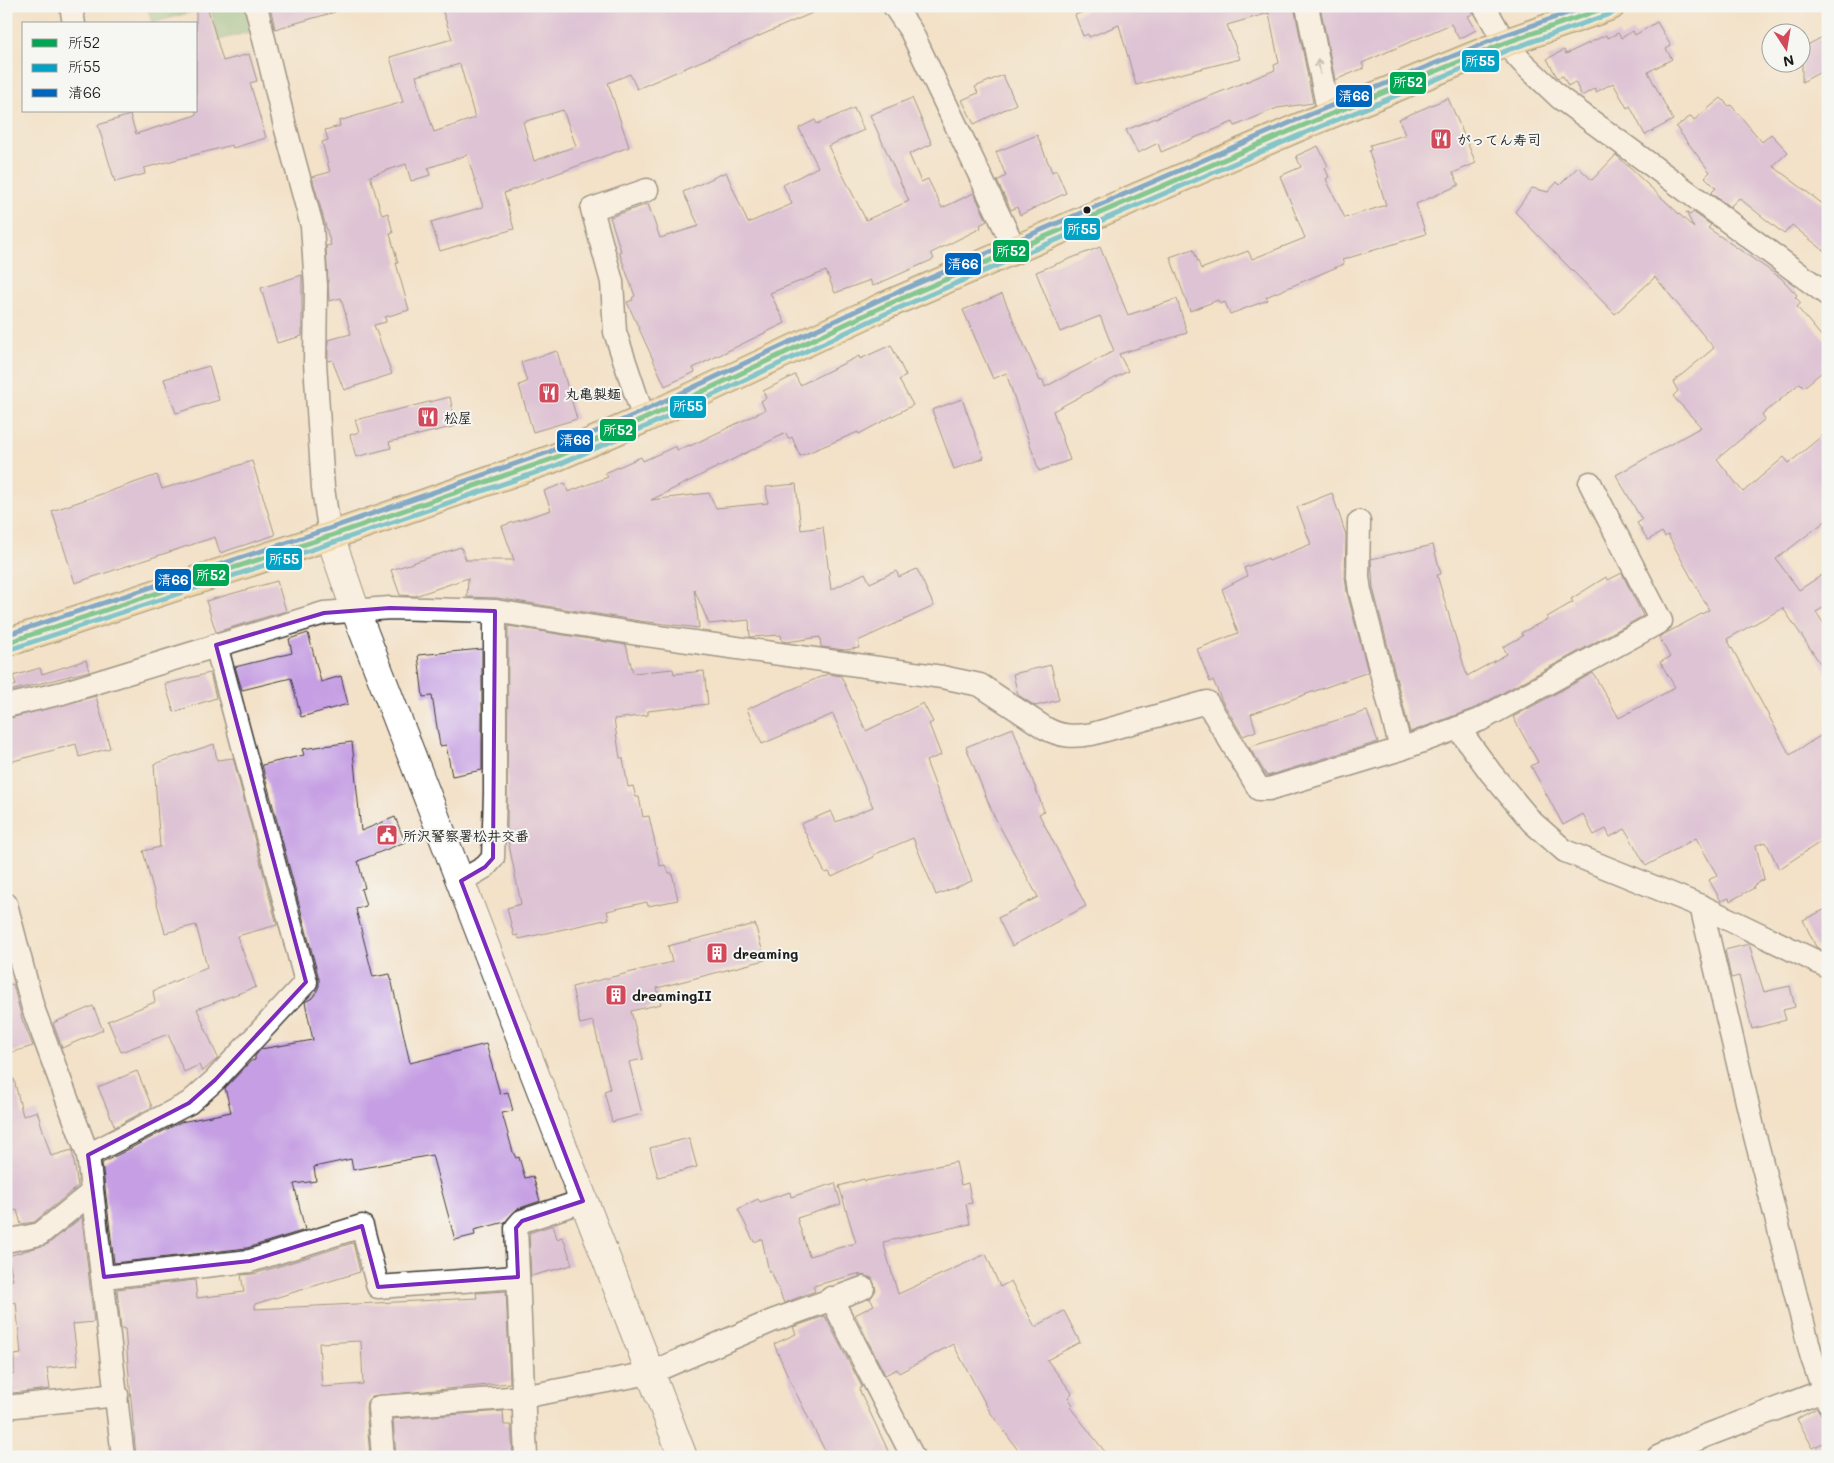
<svg xmlns="http://www.w3.org/2000/svg" width="1834" height="1463" font-family="Mali,'Klee One',sans-serif">
	<style>
		.forest { fill: #6cb074; stroke: #446648 }
		.building { fill: #c59ee3; fill-rule: evenodd }
		.lines { fill: none; stroke-linecap: round; stroke-linejoin: round }
		.minor-casing { stroke: #3c3a36; stroke-width: 25 }
		.tertiary-casing { stroke: #3c3a36; stroke-width: 30 }
		.primary-casing { stroke: #3c3a36; stroke-width: 30 }
		.minor { stroke: #fff; stroke-width: 22 }
		.tertiary { stroke: #fff; stroke-width: 28 }
		.primary { stroke: #efc469; stroke-width: 28 }
		.bus-1-casing { stroke: #f6f6f2; stroke-width: 9 }
		.bus-2-casing { stroke: #f6f6f2; stroke-width: 9 }
		.bus-3-casing { stroke: #f6f6f2; stroke-width: 9 }
		.bus-1 { stroke: #00a651; stroke-width: 5 }
		.bus-2 { stroke: #01a2c5; stroke-width: 5 }
		.bus-3 { stroke: #0065bd; stroke-width: 5 }
		.oneway { stroke: #999 }
		.marked { fill: none; stroke: #7b2cbf; stroke-width: 4; stroke-linejoin: round }
		.bus-dot { fill: #1c1c1c; stroke: #f6f6f2; stroke-width: 2 }
		.labels { text-anchor: middle; dominant-baseline: central; stroke-width: 4; stroke-linejoin: round; paint-order: stroke }
		.poi-label { font-size: 14px; font-weight: bold; fill: #1c1c1c; stroke: #f6f6f2; text-anchor: start }
		.line-badge { stroke: #f6f6f2; stroke-width: 2 }
		.badge-label { font-size: 14px; text-anchor: middle; font-weight: bold; fill: #fff }
	</style>
	<rect width="100%" height="100%" fill="#f6f6f2"/>
	<filter id="ink" filterUnits="userSpaceOnUse"><feTurbulence type="fractalNoise" baseFrequency=".02" numOctaves="2"/><feDisplacementMap in="SourceGraphic" scale="10" xChannelSelector="R" yChannelSelector="G"/><feConvolveMatrix kernelMatrix="1 2 1 2 8 2 1 2 1" color-interpolation-filters="sRGB"/></filter>
	<filter id="wash" filterUnits="userSpaceOnUse"><feTurbulence type="fractalNoise" baseFrequency=".0096" numOctaves="4" result="noise"/><feDisplacementMap in="SourceGraphic" scale="20" xChannelSelector="R" yChannelSelector="G"/><feGaussianBlur stdDeviation="1.12" result="paint"/><feColorMatrix in="noise" values="0 0 0 0 0 0 0 0 0 0 0 0 0 0 0 0 0 1.4 0 .05"/><feComposite in="paint" operator="in"/></filter>
	<g filter="url(#wash)">
		<rect width="100%" height="100%" fill="#f3e1c8"/>
		<path class="forest" d="M147 6H247L253 31 219 40 210 7 152 23Z"/>
		<g id="blocks">
			<g class="building">
				<path d="M196 6H207L223 61 249 54 257 81 250 83 266 138 233 148 232 145 144 168 145 174 115 182 98 125 130 115 136 134 196 115Z"/>
				<path d="M270 6H334L335 12 275 29Z"/>
				<path d="M441 6 826 7 637 89 630 74 608 83 629 147 504 193 514 229 440 251 431 222 483 207 467 155 428 168 430 175 411 181 406 164 370 176 382 215 388 213 393 233 390 234 398 263H396L409 310 385 317 386 322 374 325 392 374 344 390 332 360 328 361V340L351 334 341 298 329 301 326 246 331 245 312 177 330 172 322 142 328 140 325 130 340 126 339 121 403 102 390 57 452 39ZM460 64 475 118 434 132 416 76ZM563 110 576 146 534 161 523 122Z"/>
				<path d="M1098 6H1294L1313 103 1277 108 1235 126 1233 122 1161 152 1158 143 1138 153 1126 130 1275 70 1274 65 1279 63 1269 13 1227 25 1240 59 1136 85 1119 25 1089 37 1088 34 1083 36 1075 15Z"/>
				<path d="M1320 6H1471L1473 14 1468 16 1476 30 1459 39 1451 24 1362 63 1364 68 1335 80Z"/>
				<path d="M1657 22 1671 46 1666 49 1672 59 1648 72 1673 120 1645 135 1630 106 1627 108 1613 83 1596 92 1595 88 1582 96 1575 82 1568 86 1563 76 1558 78 1557 77 1547 59 1564 50 1566 54 1606 35 1608 38 1618 33 1621 38 1633 31 1635 35Z"/>
				<path d="M1828 34V68L1802 82V48Z"/>
				<path d="M1003 75 1016 104 974 124 962 100 978 93 975 87Z"/>
				<path d="M912 98 932 144 909 154 921 182 928 179 942 208 974 193 987 221 980 225 981 228 931 253 934 259 873 286 870 280 835 293 826 271 770 293 785 323 693 368 695 372 665 386 627 302 633 300 632 298 635 296 619 252 621 251 610 217 648 204 660 238 699 226 683 192 726 172 748 223 792 204 783 185 818 167 799 128 815 120 817 124 854 108 864 130 828 146 866 220 909 201 870 115Z"/>
				<path d="M1448 98 1476 163 1453 173 1459 185 1416 204 1426 234 1342 260 1344 264 1266 297 1268 300 1230 314 1225 302 1220 304 1218 300 1190 311 1170 257 1193 249 1201 269 1248 251 1252 259 1305 238 1280 176 1301 167 1296 156 1318 146 1328 166 1325 168 1329 177 1326 179 1345 218 1386 205 1369 151 1371 150 1370 145 1405 135 1399 119Z"/>
				<path d="M1721 98 1729 106 1731 105 1762 142 1771 134 1788 152 1773 166 1828 208V254L1792 225 1784 234 1739 198 1730 207 1711 193 1716 188 1705 177 1710 172 1676 127 1691 116 1694 120Z"/>
				<path d="M1037 135 1052 172 1056 170 1066 193 1020 215 1017 207 1011 210 997 181 1006 176 996 152Z"/>
				<path d="M1616 155 1694 228 1686 212 1690 215 1693 212 1711 225 1708 228 1781 278 1797 295 1795 297 1801 303 1797 307 1828 344V367L1804 387 1800 383 1762 415 1765 419 1717 459 1743 492 1784 457 1789 463 1828 431V519L1776 559 1799 590 1828 571V605L1816 612 1828 630V675L1783 608 1727 639 1790 755 1828 731V837L1779 869 1766 842 1756 845 1764 879 1753 886 1754 888 1730 901 1729 898 1721 901 1709 880 1717 875 1696 838 1646 866 1625 829 1610 837 1606 829 1594 835 1583 814 1563 825 1531 766 1538 762 1513 717 1593 673 1619 718 1667 692 1675 687 1660 662 1670 657 1659 637 1709 610 1668 535 1665 537 1662 532 1648 540 1637 523 1642 520 1616 475 1701 427 1673 396 1678 391 1673 382 1714 348 1655 277 1615 314 1515 212 1532 188 1548 192 1557 182 1560 185 1578 167 1592 180Z"/>
				<path d="M1100 247 1128 315 1177 299 1187 333 1119 354 1128 371 1053 411 1070 460 1039 471 1006 373 993 379 963 310 1002 294 1040 381 1043 380 1045 387 1114 351 1100 316 1060 332 1036 272Z"/>
				<path d="M302 275V336L277 343 261 288Z"/>
				<path d="M891 345 906 376 899 380 913 405 859 434 858 432 800 456 792 437 788 439 786 433 651 500 709 493 716 508 768 503 766 487 796 484 801 530 823 527 831 590 865 573 870 583 896 571 899 577 917 569 934 606 858 641 859 648 845 650 821 647 820 637 787 642 782 641 781 635 750 637 749 620 709 624 694 589 699 628 640 621 497 598 467 597 468 578 415 596 400 595 391 570 461 547 466 560H514L502 526 551 510 544 491 565 483 568 492 608 477 605 473 641 457 643 461 676 446 677 450 690 445V446L765 410 761 401 766 398 763 391 795 375 800 385 859 356 860 359Z"/>
				<path d="M557 351 577 419 533 432 519 385 527 382 521 362Z"/>
				<path d="M209 366 219 400 176 413 164 379Z"/>
				<path d="M450 397 456 426 389 442 391 448 356 457 350 435 359 432 355 420Z"/>
				<path d="M962 399 984 458 954 469 932 410Z"/>
				<path d="M252 461 275 535 220 553 215 537 75 583 52 511 157 475 162 489Z"/>
				<path d="M1332 493 1346 535 1345 577 1347 593 1368 672 1251 714 1256 731 1243 736 1222 701 1213 680 1210 682 1197 649 1238 633 1222 589 1247 576 1244 568 1268 558 1269 561 1311 544 1297 507Z"/>
				<path d="M1433 545 1441 574 1437 575 1467 676 1507 654 1503 647 1523 636 1521 633 1548 619 1547 617 1573 602 1571 599 1606 577 1608 580 1622 573 1643 616 1475 708 1410 732 1373 588 1371 559Z"/>
				<path d="M277 581 286 611 216 632 206 601Z"/>
				<path d="M508 626 626 645 633 673 673 669 674 674 704 671 708 704 648 711V715L614 719 620 758H623L628 787 633 786 636 797H639L643 817 649 816 660 866 665 865 669 873H672L678 900 648 906 647 902 607 911 609 919 519 939 518 935 514 936 507 908 521 904 507 835Z"/>
				<path d="M308 633 321 682 341 676 348 704 301 717 291 678 242 690 235 667 292 653 289 639Z"/>
				<path d="M482 649V770L452 776 446 745 440 746 432 696 423 697 418 655Z"/>
				<path d="M86 660 89 671 6 692V688L16 685 13 676 40 668 42 674Z"/>
				<path d="M1051 665 1059 700 1035 706 1018 695 1013 674Z"/>
				<path d="M210 673 216 698 174 712 165 684Z"/>
				<path d="M827 674 841 676 866 731 923 703 933 722 929 724 941 755 926 761 972 881 936 895 913 838 873 855 874 857 832 877 829 872 825 873 801 824 831 811 836 822 873 807 833 714 762 744 747 709Z"/>
				<path d="M96 696 110 748 79 757 76 744 6 763V719Z"/>
				<path d="M1367 711 1378 742 1267 776 1249 747Z"/>
				<path d="M1013 728 1044 811 1039 814 1086 906 1012 946 998 918 1038 897 993 814 966 747Z"/>
				<path d="M352 742 361 831 395 817 405 842 358 861 365 888 361 889 366 906 356 909 373 977 390 974 410 1063 486 1044 500 1094 508 1092 513 1111 502 1113 513 1152 516 1158 519 1157 525 1178 533 1176 540 1201 517 1209 505 1222 474 1230 475 1235 455 1240 432 1155 353 1170 351 1159 314 1167 316 1181 294 1184 305 1230 247 1248 114 1263 102 1163 181 1122 231 1112 225 1088 251 1061 255 1060V1056L261 1049 313 1040 305 1002 314 997 319 986V979L262 765 304 755 302 749Z"/>
				<path d="M214 744 217 760 233 758 277 925 237 936 256 987 197 1009 218 1058 202 1072 199 1065 184 1072 168 1034 121 1052 108 1021 155 1002 153 991 207 967 196 925 165 933 143 851 160 847 154 764Z"/>
				<path d="M1828 908V952L1816 947 1803 920Z"/>
				<path d="M755 924 765 960 657 988 661 1004 631 1011 643 1059 629 1062 642 1114 612 1122 604 1091 610 1089 593 1021 580 1024 572 987 672 962 668 946Z"/>
				<path d="M1749 944 1764 992 1790 986 1795 1007 1783 1010 1786 1020 1752 1029 1739 976 1731 978 1725 950Z"/>
				<path d="M13 984 22 1019 33 1046 6 1054V985Z"/>
				<path d="M93 1006 103 1030 62 1048 53 1023Z"/>
				<path d="M137 1071 152 1107 115 1127 98 1087Z"/>
				<path d="M14 1079 23 1116 37 1111 51 1156 72 1150 78 1186 34 1222 21 1224 17 1210 6 1213V1080Z"/>
				<path d="M689 1138 697 1167 658 1177 650 1148Z"/>
				<path d="M956 1162 961 1185 968 1183 972 1203 966 1204 970 1224 883 1242 898 1294 986 1254 1000 1287 1011 1281 1035 1327 1064 1311 1080 1342 1047 1360 1072 1393 1068 1397 1073 1405 1070 1407 1073 1411 1109 1457H1023L990 1412 953 1344 899 1373 897 1369 885 1375 855 1315 874 1305 870 1299 876 1290 872 1278 857 1274 813 1286 815 1291 784 1303 771 1271 769 1272 762 1239 754 1242 738 1209 758 1199 760 1202 790 1192 791 1197 835 1183 841 1204 797 1218 809 1256 856 1243 839 1186 864 1179 865 1181Z"/>
				<path d="M82 1217 94 1322 73 1324 78 1365 47 1368 50 1389 12 1393 9 1374H14V1355L21 1354 16 1302 6 1304V1282L13 1280 8 1256 48 1244Z"/>
				<path d="M553 1225 557 1239 562 1237 565 1242 572 1265 531 1276 529 1233Z"/>
				<path d="M353 1243 360 1272 255 1304V1309L477 1298 476 1293 506 1291 510 1383 372 1396 367 1401 366 1408 370 1457H136L125 1329 121 1328 117 1289 195 1280 197 1298 244 1292 241 1275 254 1274ZM361 1341 363 1384 322 1387 319 1343Z"/>
				<path d="M825 1316 862 1387 859 1389 891 1457H828L790 1381 774 1344 796 1334 793 1327Z"/>
				<path d="M1817 1408 1828 1426V1440L1813 1448 1797 1419Z"/>
				<path d="M503 1411 504 1425H511L513 1457H396L393 1419Z"/>
			</g>
		</g>
	</g>
	<g filter="url(#ink)">
		<use href="#blocks" fill-opacity="0" stroke="#3c3a36" stroke-width="1"/>
		<g class="lines">
			<g class="minor-casing">
				<g id="minor">
					<path d="M71 6 74 24"/>
					<path d="M256 6 285 126 312 226 316 286 315 362 323 488 330 536"/>
					<path d="M894 6 911 31 1015 249"/>
					<path d="M1307 6 1329 115"/>
					<path d="M1484 6 1505 43 1522 62 1560 98 1828 295"/>
					<path d="M644 419 615 332 612 282 592 209 647 190"/>
					<path d="M1359 522 1358 577 1360 591 1401 749"/>
					<path d="M6 706 62 693 324 613 390 608 495 611 638 634 942 677 980 685 1045 728C1061 737 1074 737 1092 734L1207 702 1259 789H1269L1401 749 1480 720 1661 621 1590 483"/>
					<path d="M1458 728 1491 773 1532 822 1565 851 1701 906 1828 967"/>
					<path d="M461 881 485 867 493 858 495 793V611"/>
					<path d="M6 904 33 1008 88 1155 123 1457"/>
					<path d="M1701 906 1755 1136 1812 1358 1828 1402"/>
					<path d="M88 1155 189 1103 215 1080 306 982 216 645"/>
					<path d="M6 1241 40 1234 91 1193"/>
					<path d="M104 1277 250 1261 362 1226 378 1287 518 1277"/>
					<path d="M831 1298 913 1457"/>
					<path d="M6 1407 117 1395"/>
					<path d="M383 1457 379 1407 522 1397 650 1373 772 1321 863 1288"/>
					<path d="M526 1457 516 1228 522 1221 583 1201"/>
					<path d="M1658 1457 1705 1436 1823 1391"/>
				</g>
			</g>
			<g class="tertiary-casing">
				<path id="tertiary" d="M330 536 356 612 683 1457"/>
			</g>
			<g class="primary-casing">
				<path id="primary" d="M6 643 330 536 552 459 644 419 882 307 1297 128 1505 43 1611 6"/>
			</g>
			<use href="#minor" class="minor"/>
			<use href="#tertiary" class="tertiary"/>
			<use href="#primary" class="primary"/>
			<g class="bus-1-casing">
				<path id="bus-1" d="M6 643 330 536 552 459 644 419 882 307 1297 128 1505 43 1610 6"/>
			</g>
			<g class="bus-2-casing">
				<path id="bus-2" d="M8 650 332 543 555 466 647 426 885 314 1300 135 1508 50 1613 13"/>
			</g>
			<g class="bus-3-casing">
				<path id="bus-3" d="M6 635 328 529 549 452 641 412 879 300 1294 121 1502 36 1588 6"/>
			</g>
			<use href="#bus-1" class="bus-1"/>
			<use href="#bus-2" class="bus-2"/>
			<use href="#bus-3" class="bus-3"/>
		</g>
		<defs><path id="oneway-shaft" d="M-6 0H5M1.5-3L5.5 0L1.5 3" fill="none" stroke-width="1.6" stroke-linecap="round" stroke-linejoin="round" transform="scale(1.25)"/></defs>
		<use class="oneway" href="#oneway-shaft" transform="translate(1319 67) rotate(-101)"/>
	</g>
	<path d="M0 0H1834V1463H0ZM390 608 495 611 493 858 485 867 461 881 583 1201 522 1221 516 1228 518 1277 378 1287 362 1226 250 1261 104 1277 88 1155 189 1103 215 1080 306 982 216 645 324 613Z" fill="#f3e1c8" fill-opacity=".55" fill-rule="evenodd"/>
	<path class="marked" d="M390 608 495 611 493 858 485 867 461 881 583 1201 522 1221 516 1228 518 1277 378 1287 362 1226 250 1261 104 1277 88 1155 189 1103 215 1080 306 982 216 645 324 613Z"/>
	<defs>
		<g id="restaurant-square" transform="scale(1.125)"><rect x="-9" y="-9" width="18" height="18" rx="4" fill="#d1495b" stroke="#f6f6f2"/><path d="M-5-6h1v4h1v-4h1v4h1v-4h1v5L-1.5 .5V6h-2V.5L-5-1ZM5-6V6H3V1.5H1.5Q1.5-4 5-6Z" fill="#fff"/></g>
		<g id="civic-square" transform="scale(1.125)"><rect x="-9" y="-9" width="18" height="18" rx="4" fill="#d1495b" stroke="#f6f6f2"/><path d="M-.6-6.5H3V-4.5H.6V-3L4-1V1h2V6H-6V1h2V-1L-.6-3ZM-1.2 2.5V6h2.4V2.5Z" fill="#fff"/></g>
		<g id="building-square" transform="scale(1.125)"><rect x="-9" y="-9" width="18" height="18" rx="4" fill="#d1495b" stroke="#f6f6f2"/><path d="M-4-6H4V6H1V3H-1V6H-4ZM-2.5-4.3h1.7v1.8h-1.7ZM.8-4.3h1.7v1.8H.8ZM-2.5-1h1.7V.8h-1.7ZM.8-1h1.7V.8H.8Z" fill="#fff"/></g>
	</defs>
	<g fill-rule="evenodd">
		<use href="#restaurant-square" x="1441" y="139"/>
		<use href="#restaurant-square" x="549" y="393"/>
		<use href="#restaurant-square" x="428" y="417"/>
		<use href="#civic-square" x="387" y="835"/>
		<use href="#building-square" x="717" y="953"/>
		<use href="#building-square" x="616" y="995"/>
	</g>
	<circle class="bus-dot" cx="1087" cy="210" r="4.5"/>
	<g class="labels">
		<g class="poi-label">
			<text x="1457" y="139">がってん寿司</text>
			<text x="565" y="393">丸亀製麺</text>
			<text x="444" y="417">松屋</text>
			<text x="403" y="835">所沢警察署松井交番</text>
			<text x="733" y="953">dreaming</text>
			<text x="632" y="995">dreamingII</text>
		</g>
	</g>
	<g class="line-badge">
		<rect x="1461" y="49" width="39" height="24" rx="5" fill="#01a2c5"/>
		<rect x="1389" y="71" width="38" height="24" rx="5" fill="#00a651"/>
		<rect x="1335" y="84" width="38" height="24" rx="5" fill="#0065bd"/>
		<rect x="1063" y="217" width="38" height="24" rx="5" fill="#01a2c5"/>
		<rect x="992" y="239" width="38" height="24" rx="5" fill="#00a651"/>
		<rect x="944" y="252" width="38" height="24" rx="5" fill="#0065bd"/>
		<rect x="669" y="395" width="38" height="24" rx="5" fill="#01a2c5"/>
		<rect x="599" y="418" width="38" height="24" rx="5" fill="#00a651"/>
		<rect x="556" y="429" width="38" height="24" rx="5" fill="#0065bd"/>
		<rect x="265" y="547" width="38" height="24" rx="5" fill="#01a2c5"/>
		<rect x="192" y="563" width="38" height="24" rx="5" fill="#00a651"/>
		<rect x="154" y="568" width="38" height="24" rx="5" fill="#0065bd"/>
	</g>
	<g class="badge-label">
		<text x="1480" y="66">所55</text>
		<text x="1408" y="87">所52</text>
		<text x="1354" y="101">清66</text>
		<text x="1082" y="234">所55</text>
		<text x="1011" y="256">所52</text>
		<text x="963" y="269">清66</text>
		<text x="688" y="411">所55</text>
		<text x="618" y="435">所52</text>
		<text x="575" y="445">清66</text>
		<text x="284" y="564">所55</text>
		<text x="211" y="580">所52</text>
		<text x="173" y="585">清66</text>
	</g>
	<rect width="1834" height="1463" fill="none" stroke="#f6f6f2" stroke-width="25"/>
	<rect x="22" y="22" width="175" height="90" fill="#f6f6f2" stroke="#9f9f9c"/>
	<rect x="32" y="39" width="25" height="8" fill="#00a651" stroke="#9f9f9c"/>
	<text x="68" y="48" font-size="15" fill="#1c1c1c">所52</text>
	<rect x="32" y="64" width="25" height="8" fill="#01a2c5" stroke="#9f9f9c"/>
	<text x="68" y="72" font-size="15" fill="#1c1c1c">所55</text>
	<rect x="32" y="89" width="25" height="8" fill="#0065bd" stroke="#9f9f9c"/>
	<text x="68" y="98" font-size="15" fill="#1c1c1c">清66</text>
	<g transform="translate(1786 48) rotate(168)"><circle r="24" fill="#f6f6f2" stroke="#9f9f9c"/>
	<path d="M0-4L9 19L0 12L-9 19Z" fill="#d1495b"/>
	<text y="-8" font-size="14" font-weight="bold" text-anchor="middle" fill="#1c1c1c">N</text>
	</g>
</svg>
